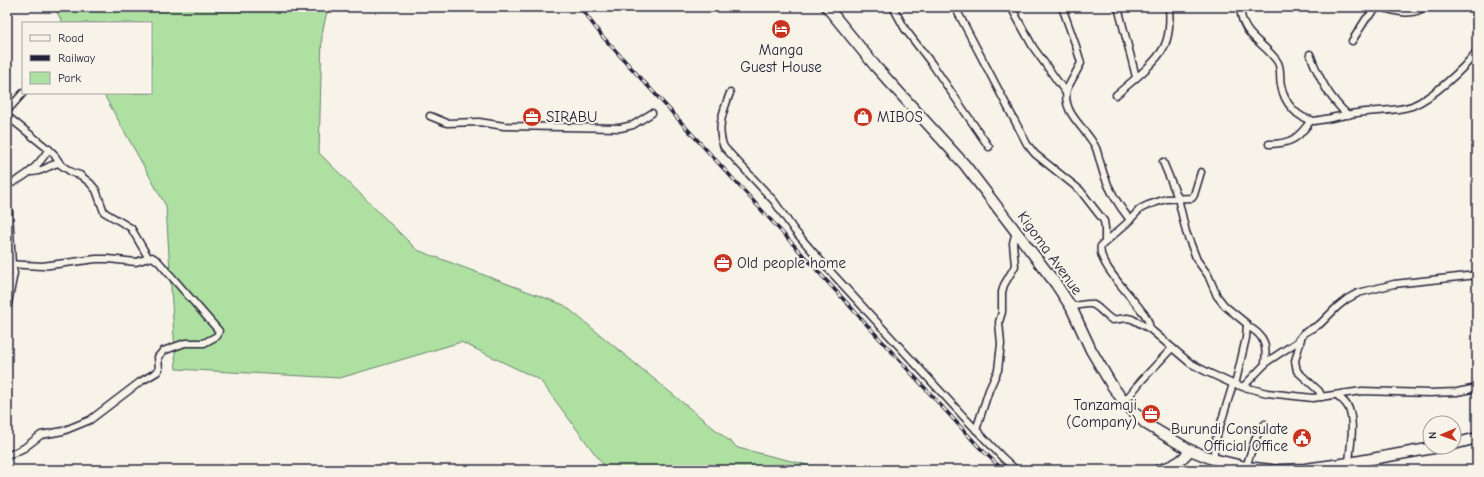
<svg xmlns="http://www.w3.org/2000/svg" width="1484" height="477" font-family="'Comic Neue',sans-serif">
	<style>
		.green { fill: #aee1a1; stroke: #68826e }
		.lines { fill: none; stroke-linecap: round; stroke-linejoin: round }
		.street-casing { stroke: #22223b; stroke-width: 9 }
		.secondary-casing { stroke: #22223b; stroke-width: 12 }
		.primary-casing { stroke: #22223b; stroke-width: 13 }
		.street { stroke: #f7f3e8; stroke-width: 6 }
		.secondary { stroke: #f7f3e8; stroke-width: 9 }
		.primary { stroke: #f7f3e8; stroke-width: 10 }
		.rail-casing { stroke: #22223b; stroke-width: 3.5 }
		.rail { stroke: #f7f3e8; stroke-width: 2; stroke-dasharray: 6; stroke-linecap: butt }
		.labels { text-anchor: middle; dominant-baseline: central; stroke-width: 4; stroke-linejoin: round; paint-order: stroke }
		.poi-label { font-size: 15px; fill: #22223b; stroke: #f7f3e8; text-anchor: start }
		.street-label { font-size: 15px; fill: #22223b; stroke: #f7f3e8 }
	</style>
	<rect width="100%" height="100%" fill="#f7f3e8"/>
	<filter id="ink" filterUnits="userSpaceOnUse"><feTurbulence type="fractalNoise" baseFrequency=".025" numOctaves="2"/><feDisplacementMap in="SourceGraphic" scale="8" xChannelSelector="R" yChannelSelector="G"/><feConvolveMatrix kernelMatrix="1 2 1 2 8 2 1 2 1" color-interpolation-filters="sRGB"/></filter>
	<g filter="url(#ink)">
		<path class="green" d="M54 7H328L322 34 319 153 417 250 564 305 738 448 828 470H607L540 380 461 342 340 378 176 369 166 206 103 93H151V23H63Z"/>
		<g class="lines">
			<g class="street-casing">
				<g id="street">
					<path d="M893 7 905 29 932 64 989 147"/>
					<path d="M955 7 1027 144 1035 154 1080 190 1090 203 1104 221 1105 228V242"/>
					<path d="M1011 7 1033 47 1066 93"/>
					<path d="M1062 7 1076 46 1081 63 1067 89C1061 114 1087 128 1096 148 1099 157 1101 166 1104 175 1110 192 1119 206 1130 220"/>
					<path d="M1118 7 1136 77"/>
					<path d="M1240 7C1242 37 1262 40 1277 61 1282 68 1279 77 1281 85 1284 103 1297 118 1314 121 1329 119 1343 115 1357 113 1375 110 1394 112 1412 106 1432 98 1464 69 1477 51"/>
					<path d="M1381 7C1394 11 1412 17 1424 7"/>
					<path d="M1352 41 1366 19 1378 7"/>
					<path d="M1310 54C1319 78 1329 98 1348 115"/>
					<path d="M730 93C723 111 716 129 724 147L774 201 794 230 820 260 964 417 1002 457 1016 470"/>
					<path d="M1116 95C1130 83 1156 63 1164 47 1170 35 1170 20 1169 7"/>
					<path d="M7 111 23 93"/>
					<path d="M430 116 447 123 479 122 504 126 620 128 633 125 652 113"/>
					<path d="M7 119H11L53 153 61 165 73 173 80 175 90 183 96 190 104 212 131 228 148 257"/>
					<path d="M1269 144C1291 144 1299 138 1311 120"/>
					<path d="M1163 162 1178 198 1186 232 1197 260 1208 275 1217 296 1225 306 1247 324 1246 338 1235 385"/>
					<path d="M32 172C43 172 48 165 59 163"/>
					<path d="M7 185C27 177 37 167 49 149"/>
					<path d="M7 206 9 212 12 265 14 273 7 309"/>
					<path d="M7 264 42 266 96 259H108L136 262 152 257 158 261 219 331 217 336 204 343H185L163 351 158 357 159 369 157 372 140 382 90 420 63 431 41 435 24 448 7 456"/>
					<path d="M1071 307C1099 300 1092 305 1112 320L1127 318 1132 319 1150 329 1190 363 1207 372 1233 384 1267 393 1313 398 1362 391 1429 393 1457 392 1477 388"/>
					<path d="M1247 326C1265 335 1267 345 1265 364"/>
					<path d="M1150 329C1149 322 1146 315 1141 310 1132 297 1096 262 1101 246L1127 223 1140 209 1148 205 1166 199 1192 198 1194 195 1201 172"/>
					<path d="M1301 339 1295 361 1297 371 1319 391 1322 397"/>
					<path d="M1243 387 1268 361 1297 342 1304 333 1320 324 1337 307 1347 299 1358 293 1394 284 1477 275"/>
					<path d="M1337 395C1341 399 1347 403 1349 409 1355 425 1350 446 1349 463"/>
					<path d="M1124 402 1142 380 1172 348"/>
					<path d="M976 430 989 390 998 370 1001 344 999 322 1002 312V292L1004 285 1015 266 1013 243 1016 231"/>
					<path d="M1213 459 1216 439 1233 384"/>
					<path d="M1246 467 1256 437 1265 424"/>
				</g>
			</g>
			<g class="secondary-casing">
				<path id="secondary" d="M1158 470C1171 466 1182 462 1190 450"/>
			</g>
			<g class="primary-casing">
				<g id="primary">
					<path d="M827 7 876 67 965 165 1056 284 1071 307 1091 350 1111 384 1124 402 1146 424 1190 450 1213 459 1246 467 1272 470"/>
					<path d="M1454 444 1477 438"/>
					<path d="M1279 470 1305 469 1349 463 1439 447"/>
				</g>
			</g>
			<use href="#street" class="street"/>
			<use href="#secondary" class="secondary"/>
			<use href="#primary" class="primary"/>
			<g class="rail-casing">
				<path id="rail" d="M580 7 602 36 979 447 1003 470"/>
			</g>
			<use href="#rail" class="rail"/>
		</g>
	</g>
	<defs>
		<g id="hotel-disc" transform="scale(1)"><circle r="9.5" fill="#c8321e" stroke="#f7f3e8"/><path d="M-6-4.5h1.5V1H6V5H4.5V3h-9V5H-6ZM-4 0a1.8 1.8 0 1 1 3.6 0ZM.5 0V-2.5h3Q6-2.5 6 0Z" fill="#fff"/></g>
		<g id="office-disc" transform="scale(1)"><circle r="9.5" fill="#c8321e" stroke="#f7f3e8"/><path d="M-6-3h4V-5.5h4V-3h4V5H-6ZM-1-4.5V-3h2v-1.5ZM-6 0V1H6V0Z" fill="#fff"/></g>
		<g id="shop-disc" transform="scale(1)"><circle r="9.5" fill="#c8321e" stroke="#f7f3e8"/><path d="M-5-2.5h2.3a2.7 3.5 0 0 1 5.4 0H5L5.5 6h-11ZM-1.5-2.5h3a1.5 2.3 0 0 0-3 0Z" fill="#fff"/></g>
		<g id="civic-disc" transform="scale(1)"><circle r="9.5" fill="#c8321e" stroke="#f7f3e8"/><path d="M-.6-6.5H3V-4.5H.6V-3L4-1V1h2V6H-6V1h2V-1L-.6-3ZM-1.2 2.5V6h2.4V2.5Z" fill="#fff"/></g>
	</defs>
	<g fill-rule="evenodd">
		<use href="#hotel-disc" x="781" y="29"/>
		<use href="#office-disc" x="532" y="117"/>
		<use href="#shop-disc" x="863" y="117"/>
		<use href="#office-disc" x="723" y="263"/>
		<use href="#office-disc" x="1151" y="414"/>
		<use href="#civic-disc" x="1302" y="438"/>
	</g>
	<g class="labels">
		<g class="poi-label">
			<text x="781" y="50" text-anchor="middle">Manga<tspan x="781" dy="17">Guest House</tspan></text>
			<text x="546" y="117">SIRABU</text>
			<text x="877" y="117">MIBOS</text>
			<text x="737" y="263">Old people home</text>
			<text x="1137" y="405" text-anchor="end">Tanzamaji<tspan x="1137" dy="17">(Company)</tspan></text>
			<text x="1288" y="429" text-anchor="end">Burundi Consulate<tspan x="1288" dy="17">Official Office</tspan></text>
		</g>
		<g class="street-label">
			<text transform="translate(1050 253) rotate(54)">Kigoma Avenue</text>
		</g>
	</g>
	<rect width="1484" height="477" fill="none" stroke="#f7f3e8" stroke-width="24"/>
	<rect x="12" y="12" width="1460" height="453" fill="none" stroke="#22223b" stroke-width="1.5" filter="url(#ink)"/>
	<rect x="22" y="22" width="130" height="72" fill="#f7f3e8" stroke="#a29fa3"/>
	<rect x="30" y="35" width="20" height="6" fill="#f7f3e8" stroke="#a29fa3"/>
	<text x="58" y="42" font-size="12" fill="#22223b">Road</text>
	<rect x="30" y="55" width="20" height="6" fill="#22223b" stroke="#a29fa3"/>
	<text x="58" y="62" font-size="12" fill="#22223b">Railway</text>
	<rect x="30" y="72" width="20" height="12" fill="#aee1a1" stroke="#a29fa3"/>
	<text x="58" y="82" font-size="12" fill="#22223b">Park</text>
	<g transform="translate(1442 435) rotate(268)"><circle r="19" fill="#f7f3e8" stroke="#a29fa3"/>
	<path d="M0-3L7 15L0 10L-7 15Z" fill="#c8321e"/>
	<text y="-6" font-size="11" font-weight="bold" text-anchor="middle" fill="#22223b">N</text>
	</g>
</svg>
